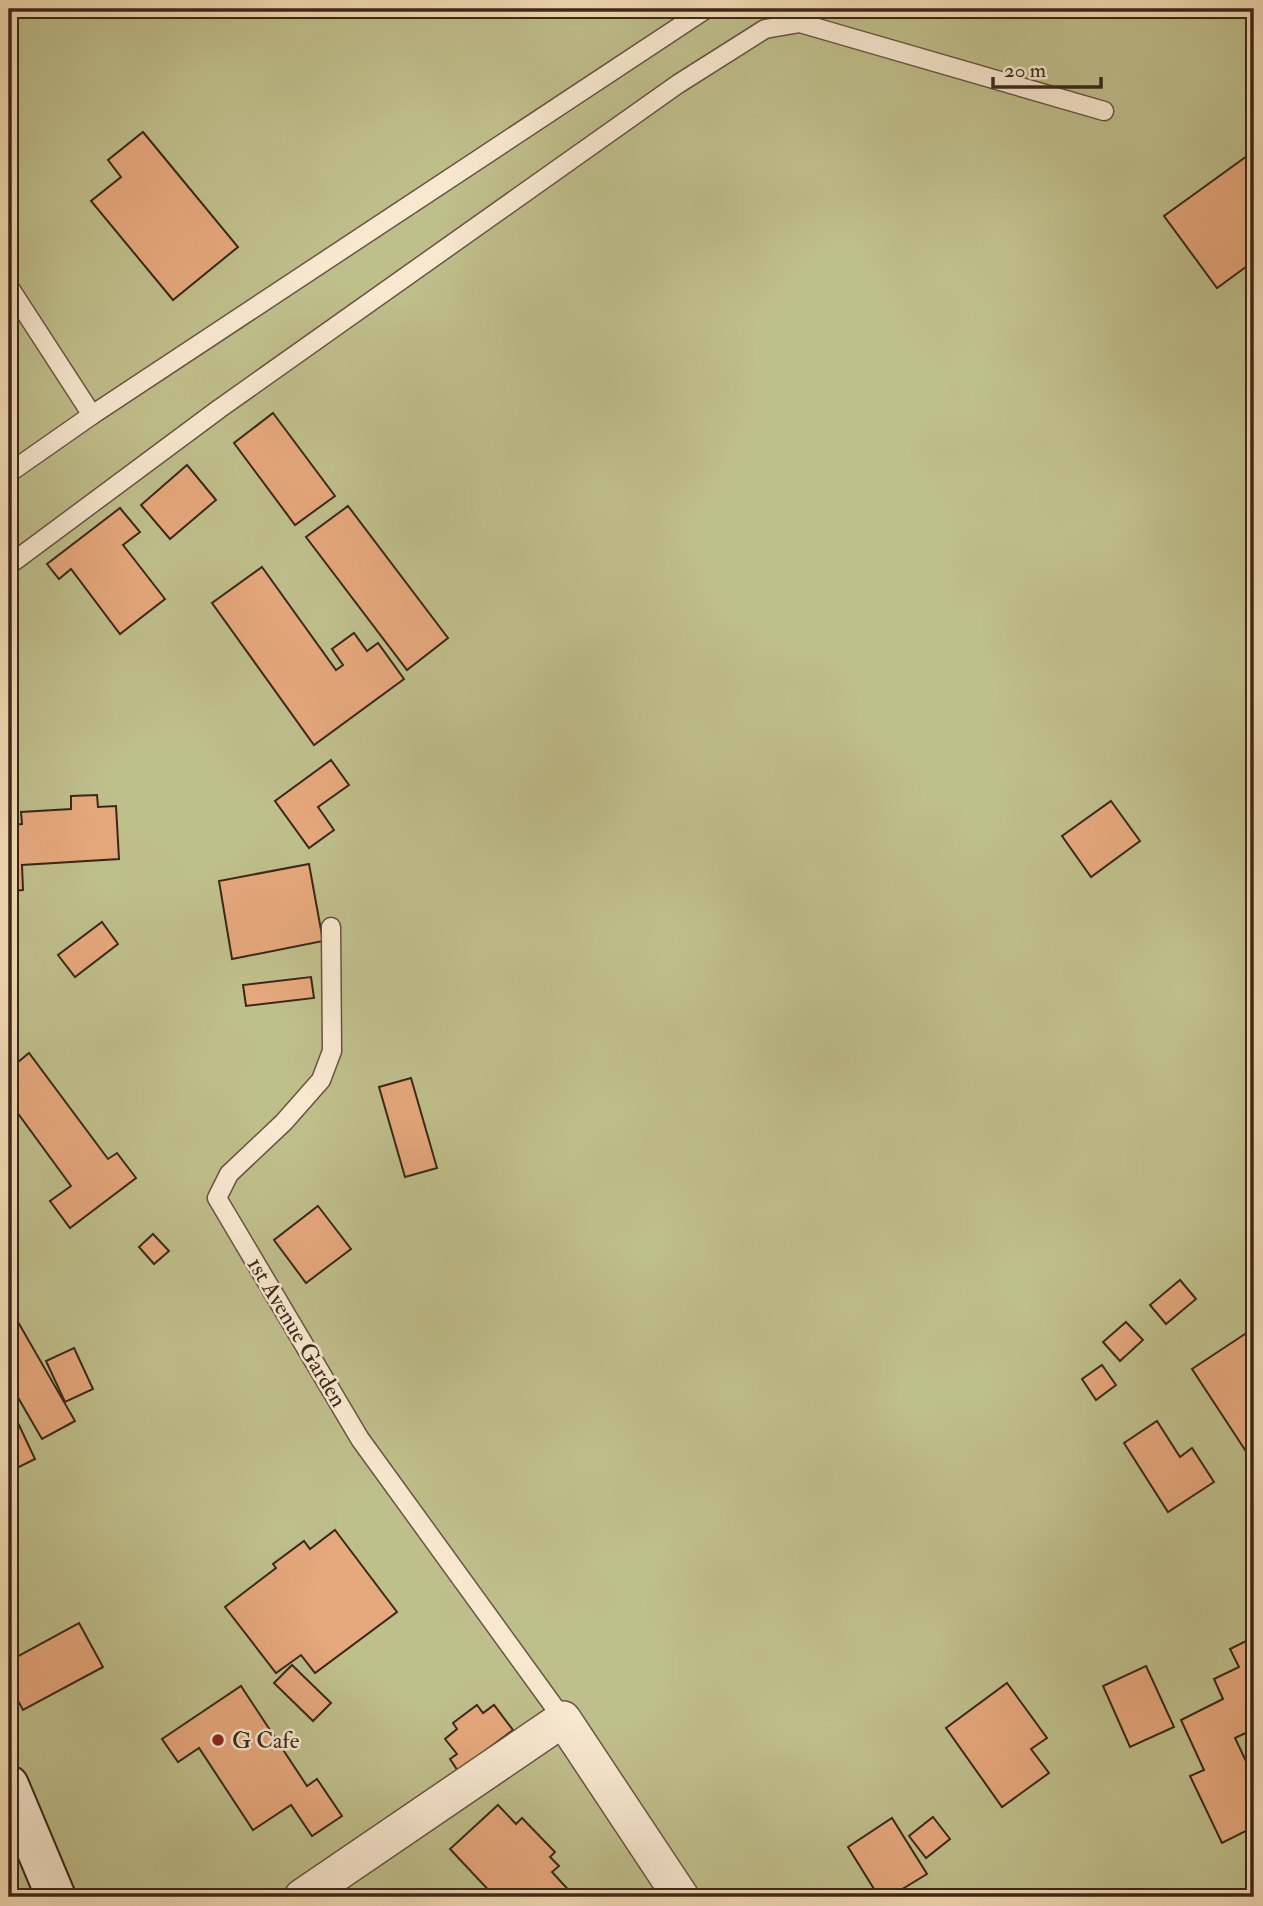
<svg xmlns="http://www.w3.org/2000/svg" width="1263" height="1906" font-family="'IM FELL Double Pica',serif">
	<style>
		.green { fill: #bfbf8c; stroke: #7d7352; stroke-width: 2 }
		.building { fill: #e6a87d; stroke: #3b2719; stroke-width: 2 }
		.lines { fill: none; stroke-linecap: round; stroke-linejoin: round }
		.lane-casing { stroke: #695440; stroke-width: 21 }
		.street-casing { stroke: #695440; stroke-width: 38 }
		.secondary-casing { stroke: #3b2719; stroke-width: 42 }
		.lane { stroke: #f8e8d0; stroke-width: 18 }
		.street { stroke: #f8e8d0; stroke-width: 35 }
		.secondary { stroke: #f8e8d0; stroke-width: 38 }
		.poi-dot { fill: #8f2418; stroke: #f8e8d0; stroke-width: 2.5 }
		.labels { text-anchor: middle; dominant-baseline: central; stroke-width: 5; stroke-linejoin: round; paint-order: stroke }
		.street-label { font-size: 23px; fill: #3b2719; stroke: #f8e8d0 }
		.poi-label { font-size: 23px; fill: #3b2719; stroke: #f8e8d0; text-anchor: start }
	</style>
	<rect width="100%" height="100%" fill="#f4dcb6"/>
	<filter id="stains"><feTurbulence type="fractalNoise" baseFrequency=".00286" numOctaves="4"/><feColorMatrix values="0 0 0 0 .2 0 0 0 0 .09 0 0 0 0 .02 0 0 0 .5 -.17"/></filter>
	<radialGradient id="worn" r=".72"><stop offset=".6" stop-color="#630" stop-opacity="0"/><stop offset="1" stop-color="#630" stop-opacity=".3"/></radialGradient>
	<rect class="green" x="9" y="9" width="1245" height="1888"/>
	<g class="building">
		<path d="M143 132 238 247 173 300 91 201 121 177 108 160Z"/>
		<path d="M1254 151V261L1217 288 1164 216Z"/>
		<path d="M273 413 335 496 295 525 234 443Z"/>
		<path d="M187 465 216 500 170 539 141 505Z"/>
		<path d="M348 506 448 638 407 670 306 537Z"/>
		<path d="M120 508 140 532 123 545 165 599 120 634 71 569 59 579 47 564Z"/>
		<path d="M262 567 336 670 343 665 332 649 354 633 367 651 378 643 404 679 314 745 212 603Z"/>
		<path d="M331 760 349 785 318 807 334 830 309 848 275 801Z"/>
		<path d="M97 795 98 807 116 806 119 859 22 865 23 890 9 891V825L22 824 21 812 71 809V796Z"/>
		<path d="M1111 801 1140 841 1091 877 1062 836Z"/>
		<path d="M309 864 323 941 232 959 219 881Z"/>
		<path d="M102 922 118 944 75 977 58 955Z"/>
		<path d="M311 977 314 998 246 1006 243 985Z"/>
		<path d="M9 1050 18 1062 29 1053 108 1159 117 1153 136 1178 70 1228 50 1201 71 1186 11 1104 9 1106Z"/>
		<path d="M411 1078 437 1168 405 1177 379 1087Z"/>
		<path d="M318 1206 351 1249 306 1283 274 1240Z"/>
		<path d="M153 1234 169 1251 154 1264 139 1247Z"/>
		<path d="M1180 1280 1196 1299 1166 1324 1150 1305Z"/>
		<path d="M18 1322 75 1421 42 1439 9 1382V1328Z"/>
		<path d="M1126 1322 1143 1340 1120 1361 1103 1342Z"/>
		<path d="M1254 1328V1453L1249 1456 1192 1369Z"/>
		<path d="M74 1348 93 1389 65 1402 46 1361Z"/>
		<path d="M1102 1365 1116 1385 1096 1400 1082 1379Z"/>
		<path d="M1157 1421 1180 1457 1192 1448 1214 1482 1168 1512 1124 1443Z"/>
		<path d="M18 1423 35 1459 9 1472V1428Z"/>
		<path d="M335 1530 397 1612 315 1673 301 1655 276 1673 225 1607 276 1568 273 1564 304 1541 310 1549Z"/>
		<path d="M79 1623 103 1667 23 1710 9 1684V1661Z"/>
		<path d="M1254 1637V1729L1235 1738 1254 1778V1827L1222 1843 1190 1776 1204 1770 1181 1720 1223 1699 1214 1679 1239 1667 1230 1649Z"/>
		<path d="M292 1665 331 1703 313 1721 274 1683Z"/>
		<path d="M1146 1666 1174 1727 1130 1747 1103 1686Z"/>
		<path d="M1007 1683 1047 1738 1031 1749 1049 1773 1002 1807 946 1728Z"/>
		<path d="M241 1686 307 1786 317 1779 342 1816 312 1836 291 1805 253 1830 199 1748 178 1762 162 1739Z"/>
		<path d="M477 1705 483 1713 494 1705 513 1730 458 1771 450 1759 457 1754 445 1739 457 1729 453 1723Z"/>
		<path d="M498 1805 516 1824 522 1818 555 1852 550 1857 559 1866 552 1872 575 1897H495L450 1849Z"/>
		<path d="M933 1817 950 1839 926 1858 909 1836Z"/>
		<path d="M892 1818 927 1874 889 1897H879L848 1847Z"/>
	</g>
	<g class="lines">
		<g class="lane-casing">
			<g id="lane">
				<path d="M9 287 92 415"/>
				<path d="M9 473 92 415 706 9"/>
				<path d="M9 565 219 409 678 84 765 29 800 23 1104 111"/>
				<path d="M331 927 332 1051 321 1080 284 1122 229 1174 217 1198 360 1439 563 1719"/>
			</g>
		</g>
		<g class="street-casing">
			<path id="street" d="M302 1897 563 1719 681 1897"/>
		</g>
		<g class="secondary-casing">
			<path id="secondary" d="M9 1785 56 1897"/>
		</g>
		<use href="#lane" class="lane"/>
		<use href="#street" class="street"/>
		<use href="#secondary" class="secondary"/>
	</g>
	<circle class="poi-dot" cx="218" cy="1740" r="7"/>
	<g class="labels">
		<g class="street-label">
			<text transform="translate(297 1332) rotate(59)">1st Avenue Garden</text>
		</g>
		<g class="poi-label">
			<text x="232" y="1740">G Cafe</text>
		</g>
	</g>
	<rect width="1263" height="1906" fill="none" stroke="#f4dcb6" stroke-width="35"/>
	<rect x="10" y="10" width="1242" height="1885" fill="none" stroke="#3b2719" stroke-width="3.5"/>
	<rect x="18" y="18" width="1228" height="1871" fill="none" stroke="#3b2719" stroke-width="2"/>
	<path d="M993 77v10h108v-10" fill="none" stroke="#3b2719" stroke-width="3.5"/>
	<text x="1004" y="77" font-size="21" fill="#3b2719" stroke="#f8e8d0" stroke-width="5" paint-order="stroke">20 m</text>
	<rect width="100%" height="100%" filter="url(#stains)"/>
	<rect width="100%" height="100%" fill="url(#worn)"/>
</svg>
